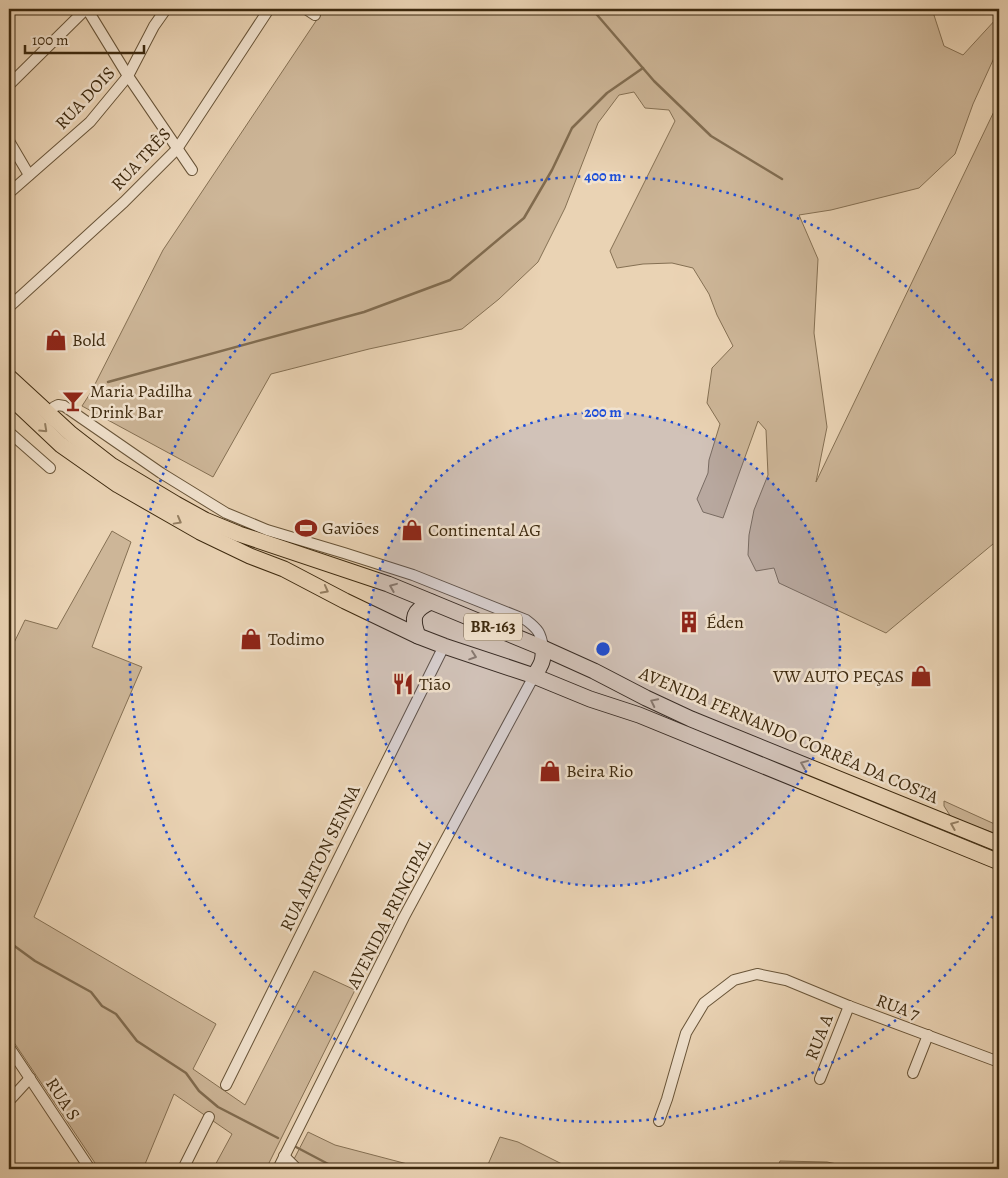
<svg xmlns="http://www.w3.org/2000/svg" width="1008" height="1178" font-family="Alegreya,serif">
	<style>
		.green { fill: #cdb698; stroke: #857053 }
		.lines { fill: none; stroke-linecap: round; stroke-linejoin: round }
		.stream { stroke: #816c50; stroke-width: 2.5 }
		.minor-casing { stroke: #685438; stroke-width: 12 }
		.highway-casing { stroke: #3d290e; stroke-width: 17 }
		.minor { stroke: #f1e2ce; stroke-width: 10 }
		.highway { stroke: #ead3b4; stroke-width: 15 }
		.oneway { stroke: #947e61 }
		.ring { fill: none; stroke: #1d4ed8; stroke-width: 2.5; stroke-dasharray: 2.5 5 }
		.labels { text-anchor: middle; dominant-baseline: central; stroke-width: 5; stroke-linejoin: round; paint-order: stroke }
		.shield { fill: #f1e2ce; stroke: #736048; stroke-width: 1 }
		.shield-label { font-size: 16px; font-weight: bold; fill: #3d290e }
		.street-label { font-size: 18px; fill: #3d290e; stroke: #f1e2ce }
		.poi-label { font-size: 18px; fill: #3d290e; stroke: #f1e2ce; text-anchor: start }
		.centre { fill: #1d4ed8; stroke: #f1e2ce; stroke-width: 2.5 }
		.ring-label { font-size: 15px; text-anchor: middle; font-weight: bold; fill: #1d4ed8; stroke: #f1e2ce; stroke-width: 5; stroke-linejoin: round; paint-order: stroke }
	</style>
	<rect width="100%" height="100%" fill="#ead3b4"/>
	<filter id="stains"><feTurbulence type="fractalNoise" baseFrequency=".004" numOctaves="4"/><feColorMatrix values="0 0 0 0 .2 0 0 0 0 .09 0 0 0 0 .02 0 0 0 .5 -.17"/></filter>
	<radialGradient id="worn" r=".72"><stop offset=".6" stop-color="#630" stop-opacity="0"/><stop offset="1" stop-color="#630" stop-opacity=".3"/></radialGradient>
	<g class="green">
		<path d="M324 9H932L944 46 963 55 997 18 999 35V47L973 104 955 154 919 188 831 210 799 215 818 259 814 333 827 427 816 482 999 101V539L886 633 779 583 774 568 756 571 748 555 749 535 754 510 768 475 766 430 758 421 723 518 703 512 697 499 708 473 709 460 720 424 707 403 712 368 733 346 717 315 709 294 693 268 672 263 643 264 617 268 610 251 675 121 669 110 645 108 634 92 619 95 598 123 565 208 538 262 499 299 462 329 369 349 271 374 213 477 82 406 91 392 163 250Z"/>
		<path d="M112 531 131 542 92 647 142 667 34 917 216 1024 193 1069 245 1105 314 971 355 990 266 1169H213L232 1134 174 1094 143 1169H99L9 1035V653L25 620 57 629Z"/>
		<path d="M944 801 999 826V835L951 817 944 806Z"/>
		<path d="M308 1132 335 1145 415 1166 413 1169H312L293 1161Z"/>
		<path d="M500 1137 518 1142 562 1164 594 1169H486Z"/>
		<path d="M780 1161 827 1162 862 1169H777Z"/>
	</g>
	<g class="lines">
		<g class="stream">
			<path d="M592 9 654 81 711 136 782 179"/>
			<path d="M108 382 364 312 450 280 524 218 552 170 572 128 607 93 643 68"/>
			<path d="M9 942 35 961 91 992 102 1006 116 1014 137 1041 186 1073 199 1091 218 1107 278 1138"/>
			<path d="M296 1147 332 1166 359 1167 363 1169"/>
		</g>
		<g class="minor-casing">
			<g id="minor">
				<path d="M87 9 128 76 192 170"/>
				<path d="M306 9 315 15"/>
				<path d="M9 85 86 9"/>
				<path d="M9 141 29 175"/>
				<path d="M9 193 90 122 128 76 154 26 166 9"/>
				<path d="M9 307 124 202 177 149 269 9"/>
				<path d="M48 414 54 407 58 405 64 406 161 473 226 513 267 530 344 553 413 575 526 620C538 629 541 633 543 648"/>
				<path d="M9 432 50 468"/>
				<path d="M9 1047 90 1169"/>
				<path d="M913 1073 928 1035"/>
				<path d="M820 1079 849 1006"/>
				<path d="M226 1085 444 646"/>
				<path d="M9 1101 30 1078"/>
				<path d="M659 1121 667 1099 686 1033 704 1003 734 980 757 974 786 980 849 1006 999 1062"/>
				<path d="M284 1156 297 1169"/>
				<path d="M183 1169 209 1117"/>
				<path d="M278 1169 404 917 534 676"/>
			</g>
		</g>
		<g class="highway-casing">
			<g id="highway">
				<path d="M9 377 71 434 111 465 176 504 205 520 239 534 388 584 543 648 594 671 646 698 691 719 999 844"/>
				<path d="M9 396 61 445 118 485 200 532 250 556 284 569 345 601 418 636 444 646 534 676 590 699 639 715 999 862"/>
				<path d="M418 636C411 618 413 610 431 602"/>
				<path d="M534 676C541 665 544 661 543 648"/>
			</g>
		</g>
		<use href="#minor" class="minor"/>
		<use href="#highway" class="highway"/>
	</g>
	<defs><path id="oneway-chevron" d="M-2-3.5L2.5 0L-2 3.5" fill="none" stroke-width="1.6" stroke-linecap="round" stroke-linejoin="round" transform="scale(1.25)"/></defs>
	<g class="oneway">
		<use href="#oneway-chevron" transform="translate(44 429) rotate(43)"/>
		<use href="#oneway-chevron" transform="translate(178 521) rotate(29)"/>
		<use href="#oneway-chevron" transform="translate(393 587) rotate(-158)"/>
		<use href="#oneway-chevron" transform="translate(325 590) rotate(28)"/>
		<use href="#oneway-chevron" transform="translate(473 656) rotate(19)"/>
		<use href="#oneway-chevron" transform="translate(654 702) rotate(-154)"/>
		<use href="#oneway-chevron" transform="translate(804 764) rotate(-158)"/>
		<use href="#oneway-chevron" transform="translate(954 825) rotate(-158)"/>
	</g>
	<circle cx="603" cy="649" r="237" fill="#1d4ed8" fill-opacity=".12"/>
	<g class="ring">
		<circle cx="603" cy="649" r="237"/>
		<path d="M997 910A473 473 0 1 1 997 388"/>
	</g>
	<defs>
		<g id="shop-bare" transform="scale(1.725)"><path d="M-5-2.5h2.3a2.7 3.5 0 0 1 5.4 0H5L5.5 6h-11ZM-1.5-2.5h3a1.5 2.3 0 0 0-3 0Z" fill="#8f2418" stroke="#f1e2ce" stroke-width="2.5" paint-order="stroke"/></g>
		<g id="bar-bare" transform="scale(1.725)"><path d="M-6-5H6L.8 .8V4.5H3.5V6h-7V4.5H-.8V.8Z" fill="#8f2418" stroke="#f1e2ce" stroke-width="2.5" paint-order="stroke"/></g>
		<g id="stadium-bare" transform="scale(1.725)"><path d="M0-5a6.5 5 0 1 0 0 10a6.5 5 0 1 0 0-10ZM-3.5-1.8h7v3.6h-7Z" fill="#8f2418" stroke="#f1e2ce" stroke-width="2.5" paint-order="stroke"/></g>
		<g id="building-bare" transform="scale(1.725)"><path d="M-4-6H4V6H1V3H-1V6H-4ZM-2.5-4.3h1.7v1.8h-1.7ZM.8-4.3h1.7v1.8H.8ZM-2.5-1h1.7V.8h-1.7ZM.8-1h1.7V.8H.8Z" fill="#8f2418" stroke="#f1e2ce" stroke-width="2.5" paint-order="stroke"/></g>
		<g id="restaurant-bare" transform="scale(1.725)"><path d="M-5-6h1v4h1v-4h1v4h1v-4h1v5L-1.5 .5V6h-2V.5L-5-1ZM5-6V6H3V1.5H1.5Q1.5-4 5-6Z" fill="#8f2418" stroke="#f1e2ce" stroke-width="2.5" paint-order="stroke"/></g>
	</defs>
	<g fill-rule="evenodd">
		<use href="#shop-bare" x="56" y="340"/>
		<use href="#bar-bare" x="73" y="401"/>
		<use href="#stadium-bare" x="306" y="528"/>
		<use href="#shop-bare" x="412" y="530"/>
		<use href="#building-bare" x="689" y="622"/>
		<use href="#shop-bare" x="251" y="639"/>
		<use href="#shop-bare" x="921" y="676"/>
		<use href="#restaurant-bare" x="403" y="684"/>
		<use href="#shop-bare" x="550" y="771"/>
	</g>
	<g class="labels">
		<rect class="shield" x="464" y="613.5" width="58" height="27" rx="4"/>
		<g class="shield-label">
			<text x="493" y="627">BR-163</text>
		</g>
		<g class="street-label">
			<text transform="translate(85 98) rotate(-47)">RUA DOIS</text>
			<text transform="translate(141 159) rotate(-47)">RUA TRÊS</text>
			<text transform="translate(789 735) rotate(23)">AVENIDA FERNANDO CORRÊA DA COSTA</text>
			<text transform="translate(320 858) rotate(-64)">RUA AIRTON SENNA</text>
			<text transform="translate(389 914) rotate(-63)">AVENIDA PRINCIPAL</text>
			<text transform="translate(898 1007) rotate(20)">RUA 7</text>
			<text transform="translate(819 1037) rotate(-69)">RUA A</text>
			<text transform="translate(63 1099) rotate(57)">RUA S</text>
		</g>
		<g class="poi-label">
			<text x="72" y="340">Bold</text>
			<text x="90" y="391">Maria Padilha<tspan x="90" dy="21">Drink Bar</tspan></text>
			<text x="322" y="528">Gaviões</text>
			<text x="428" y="530">Continental AG</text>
			<text x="706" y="622">Éden</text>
			<text x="268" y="639">Todimo</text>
			<text x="904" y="676" text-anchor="end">VW AUTO PEÇAS</text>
			<text x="419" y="684">Tião</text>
			<text x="566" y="771">Beira Rio</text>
		</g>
	</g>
	<circle cx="603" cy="649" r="8" class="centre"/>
	<g class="ring-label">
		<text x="603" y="181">400 m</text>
		<text x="603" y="417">200 m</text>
	</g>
	<rect width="1008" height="1178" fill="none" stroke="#ead3b4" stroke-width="30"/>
	<rect x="10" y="10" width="988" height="1158" fill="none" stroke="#3d290e" stroke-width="2.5"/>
	<rect x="15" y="15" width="978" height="1148" fill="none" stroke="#3d290e"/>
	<path d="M25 45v8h119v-8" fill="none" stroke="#3d290e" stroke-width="2.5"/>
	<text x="32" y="45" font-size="15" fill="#3d290e" stroke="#f1e2ce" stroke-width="4" paint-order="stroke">100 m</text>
	<rect width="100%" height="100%" filter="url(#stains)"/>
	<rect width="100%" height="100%" fill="url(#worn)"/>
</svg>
